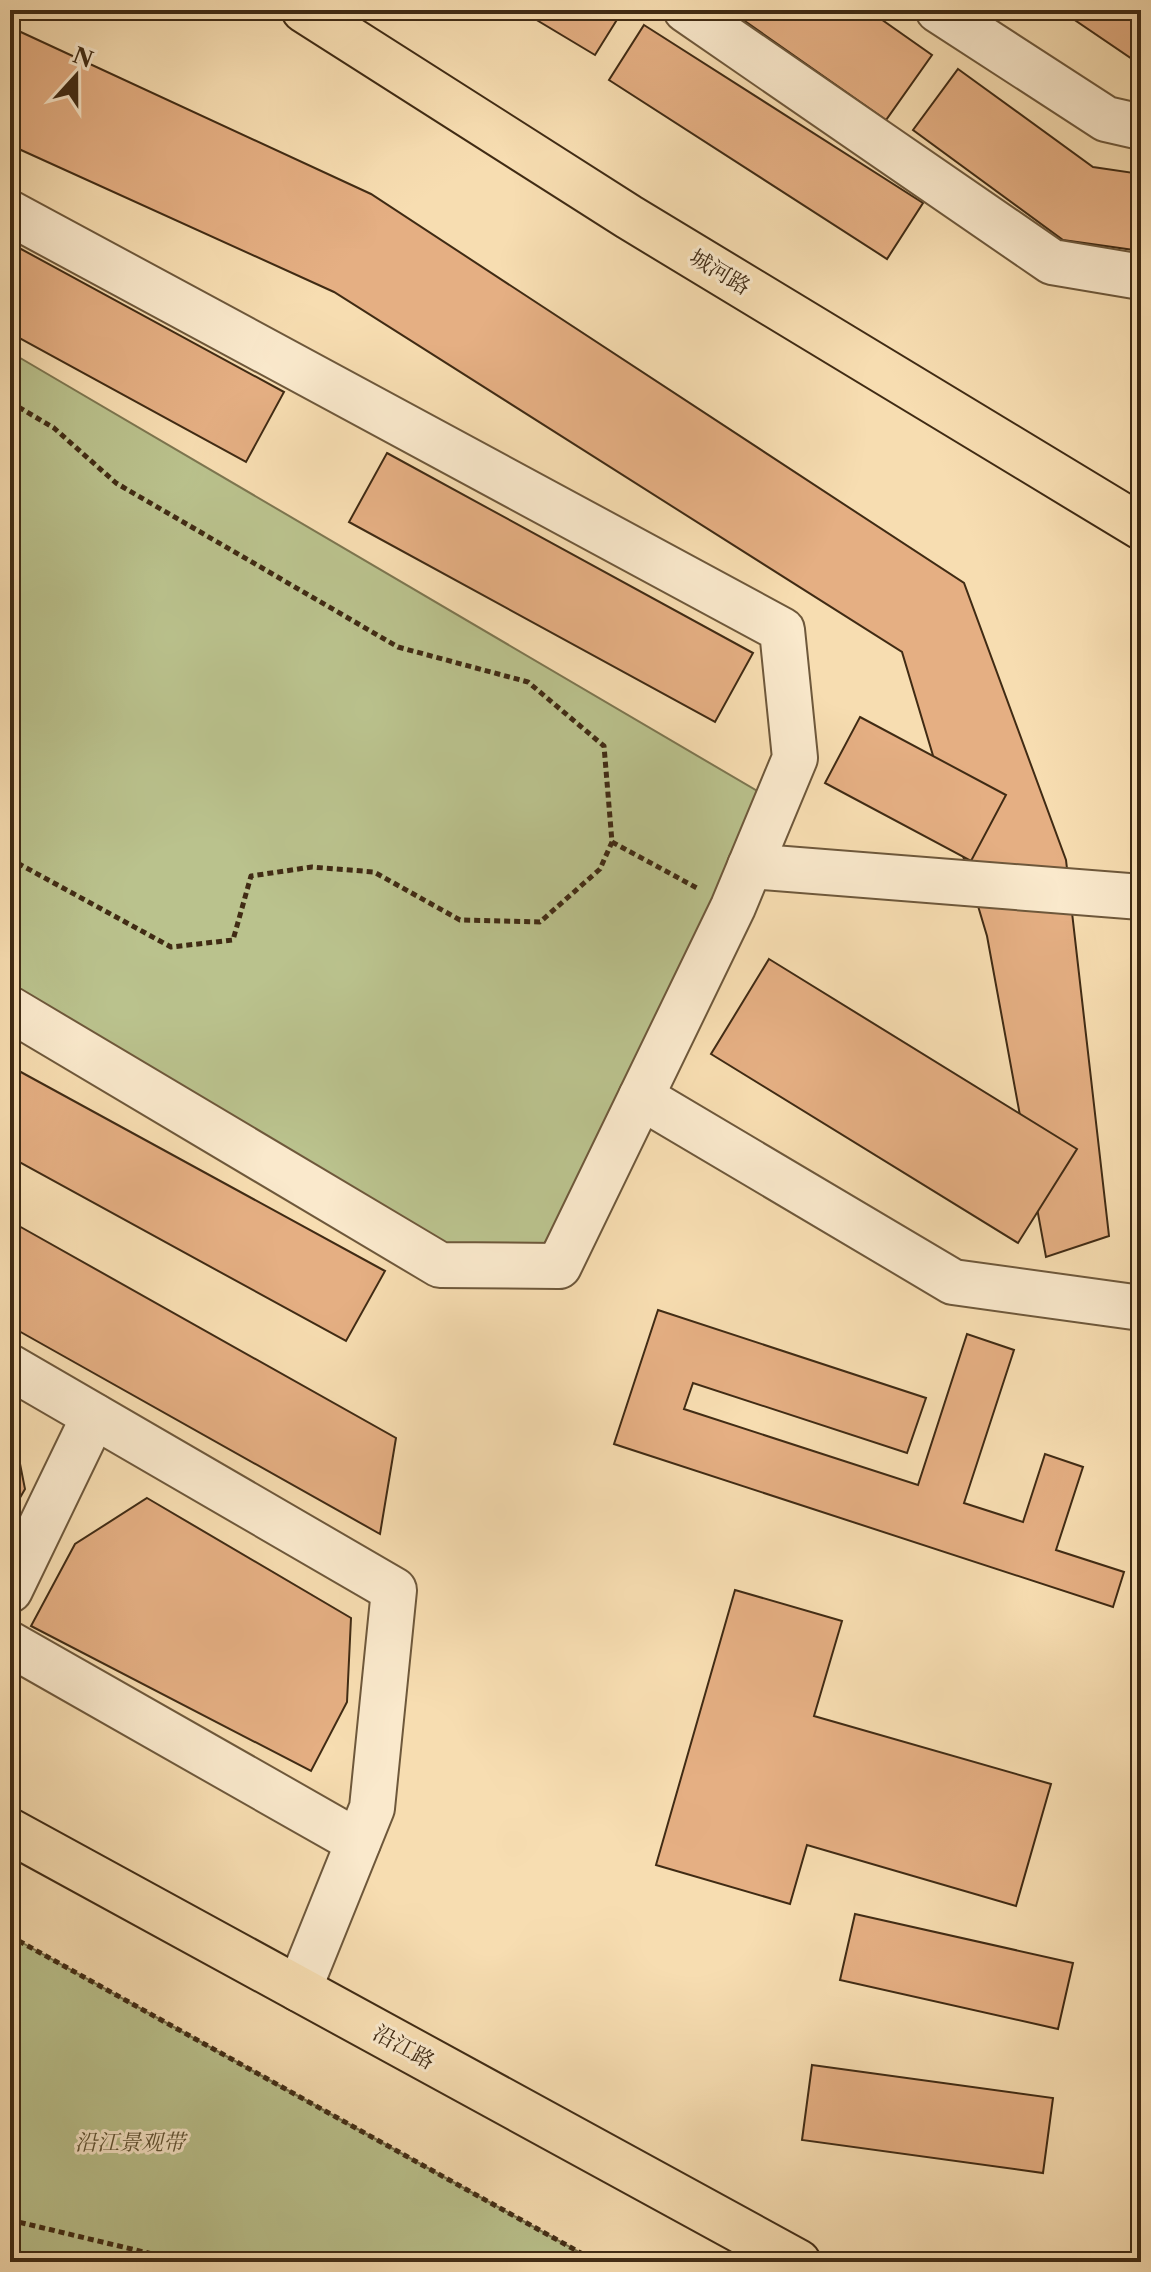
<svg xmlns="http://www.w3.org/2000/svg" width="1151" height="2272" font-family="'Libre Caslon Text','Noto Serif SC',serif">
	<style>
		.green { fill: #bac28d; stroke: #7d7650; stroke-width: 2 }
		.building { fill: #e5af83; stroke: #402b14; stroke-width: 2 }
		.lines { fill: none; stroke-linecap: round; stroke-linejoin: round }
		.minor-casing { stroke: #6e583b; stroke-width: 48 }
		.major-casing { stroke: #402b14; stroke-width: 48 }
		.path { stroke: #402b14; stroke-width: 5; stroke-dasharray: 6 4; stroke-linecap: butt }
		.minor { stroke: #fae9cc; stroke-width: 44 }
		.major { stroke: #f7ddb1; stroke-width: 44 }
		.labels { text-anchor: middle; dominant-baseline: central; stroke-width: 6; stroke-linejoin: round; paint-order: stroke }
		.street-label { font-size: 22px; fill: #402b14; stroke: #fae9cc }
		.park-label { font-size: 22px; font-style: italic; fill: #5e5132; stroke: #fae9cc }
	</style>
	<rect width="100%" height="100%" fill="#f7ddb1"/>
	<filter id="stains"><feTurbulence type="fractalNoise" baseFrequency=".0025" numOctaves="4"/><feColorMatrix values="0 0 0 0 .2 0 0 0 0 .09 0 0 0 0 .02 0 0 0 .5 -.17"/></filter>
	<radialGradient id="worn" r=".72"><stop offset=".6" stop-color="#630" stop-opacity="0"/><stop offset="1" stop-color="#630" stop-opacity=".3"/></radialGradient>
	<g class="green">
		<path d="M10 352 776 802 559 1266 440 1265 10 1008Z"/>
		<path d="M10 1936 597 2262H10Z"/>
	</g>
	<g class="building">
		<path d="M520 10H623L595 55Z"/>
		<path d="M729 10H868L932 55 886 120Z"/>
		<path d="M1060 10H1141V65Z"/>
		<path d="M644 25 923 203 887 259 609 80Z"/>
		<path d="M10 27 371 194 964 583 1066 860 1109 1236 1046 1257 987 936 902 652 334 292 10 145Z"/>
		<path d="M958 69 1093 167 1141 174V251L1063 240 913 130Z"/>
		<path d="M10 243 284 392 246 462 10 333Z"/>
		<path d="M387 453 753 653 715 722 349 522Z"/>
		<path d="M860 717 1006 795 971 861 825 783Z"/>
		<path d="M769 959 1077 1149 1018 1243 711 1054Z"/>
		<path d="M19 1071 385 1271 346 1341 10 1157V1087Z"/>
		<path d="M10 1221 396 1438 380 1534 10 1326Z"/>
		<path d="M658 1310 926 1398 907 1453 693 1383 684 1409 918 1485 967 1334 1014 1350 964 1503 1023 1522 1045 1454 1083 1467 1056 1550 1124 1572 1113 1607 614 1444Z"/>
		<path d="M10 1413 25 1489 10 1515Z"/>
		<path d="M147 1498 351 1618 347 1702 311 1771 31 1626 75 1544Z"/>
		<path d="M735 1590 842 1621 814 1716 1051 1784 1016 1906 807 1845 790 1904 656 1865Z"/>
		<path d="M855 1914 1073 1963 1058 2029 840 1980Z"/>
		<path d="M812 2065 1053 2098 1043 2173 802 2140Z"/>
	</g>
	<g class="lines">
		<g class="minor-casing">
			<g id="minor">
				<path d="M686 10 1052 262 1141 277"/>
				<path d="M938 10 1106 119 1141 127"/>
				<path d="M10 213 782 630 795 758 733 907 559 1266 440 1265 10 1009"/>
				<path d="M750 866 1141 897"/>
				<path d="M641 1097 953 1282 1141 1308"/>
				<path d="M10 1367 394 1590 372 1808 299 1989"/>
				<path d="M10 1590 94 1416"/>
				<path d="M10 1644 358 1842"/>
			</g>
		</g>
		<g class="major-casing">
			<g id="major">
				<path d="M304 10 629 217 1141 527"/>
				<path d="M10 1831 798 2262"/>
			</g>
		</g>
		<g class="path">
			<path d="M10 402 54 428 116 483 398 647 528 682 604 746 612 842 600 869 540 922 460 920 374 872 312 867 251 876 233 940 171 947 10 859"/>
			<path d="M612 842 697 888"/>
			<path d="M10 1936 597 2262"/>
			<path d="M10 2220 186 2262"/>
		</g>
		<use href="#minor" class="minor"/>
		<use href="#major" class="major"/>
	</g>
	<g class="labels">
		<g class="street-label">
			<text transform="translate(720 272) rotate(31)">城河路</text>
			<text transform="translate(404 2047) rotate(29)">沿江路</text>
		</g>
		<g class="park-label">
			<text x="130" y="2142">沿江景观带</text>
		</g>
	</g>
	<rect width="1151" height="2272" fill="none" stroke="#f7ddb1" stroke-width="40"/>
	<rect x="12" y="12" width="1127" height="2248" fill="none" stroke="#402b14" stroke-width="4"/>
	<rect x="20" y="20" width="1111" height="2232" fill="none" stroke="#402b14" stroke-width="2"/>
	<g transform="translate(76 76) rotate(21)" stroke="#fae9cc" stroke-width="6" paint-order="stroke">
	<path d="M0-6L14 30L0 20L-14 30Z" fill="#402b14"/>
	<text y="-12" font-size="22" font-weight="bold" text-anchor="middle" fill="#402b14">N</text>
	</g>
	<rect width="100%" height="100%" filter="url(#stains)"/>
	<rect width="100%" height="100%" fill="url(#worn)"/>
</svg>
